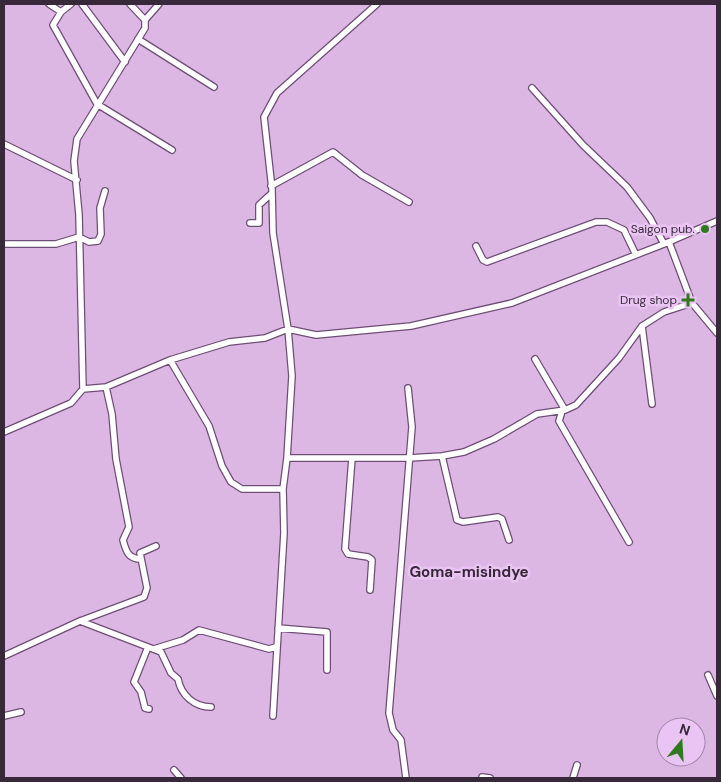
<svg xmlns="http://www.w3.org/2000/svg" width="721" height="782" font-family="'DM Sans',sans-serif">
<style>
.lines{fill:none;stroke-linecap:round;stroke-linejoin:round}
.minor-casing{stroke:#6e4e75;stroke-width:8}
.minor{stroke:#fff;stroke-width:5.5}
.poi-dot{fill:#2f791f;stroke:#eac4f2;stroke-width:2}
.labels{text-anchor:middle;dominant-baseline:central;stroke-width:5;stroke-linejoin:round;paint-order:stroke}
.poi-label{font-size:12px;fill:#37293a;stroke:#eac4f2;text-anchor:end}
.quarter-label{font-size:15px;font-weight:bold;fill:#37293a;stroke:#eac4f2}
</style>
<rect width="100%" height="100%" fill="#ddb7e4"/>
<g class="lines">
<defs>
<path id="minor" d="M49 4 61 12
M71 4 61 12 53 25 97 104 172 150
M82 4 125 62
M377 4 277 93 264 117 272 189 273 233 288 329 292 376 287 458H409L442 456 464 452 494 439 537 414 565 410 576 405 619 358 642 326 664 312 692 303
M145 20 159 4
M138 39 214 87
M532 88 583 145 627 187 650 218 664 244
M4 144 77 180
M271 186 333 152 362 175 409 202
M250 223H259V205L272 193
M669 242 692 303 717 333
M4 244H56L79 237 89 242 98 241 101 234 100 208 105 191
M476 246 483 260 487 262 596 222H607L624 230 636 255
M642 326 652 404
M535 359 565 410
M170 360 209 426 222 466 231 482 242 489H283
M106 387 112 414 116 459 129 527 123 540C126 551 128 559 141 559
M83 389 79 215 74 161 77 139 145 28V20L130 4
M562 411 559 421 629 542
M4 432 71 403 83 389 106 387 170 360 229 342 265 338 288 329 316 335 411 326 512 303 664 244 717 221
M442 456 457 520 463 522 498 517 502 519 509 540
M352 458 345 549 348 554 368 557 372 560 370 590
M80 621 161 652 171 673 178 679C181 695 194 707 211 707
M278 628 327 632V670
M148 647 134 682 141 692 145 708 149 709
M154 649 183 640 199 630 269 649 276 647
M4 656 80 621 144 597 147 588 140 553 156 546
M708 675 717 696
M4 716 21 712
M273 716 284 533 283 489 287 458
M174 770 181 778
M482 777 490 778
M406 778 401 740 393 730 389 713 412 427 408 388
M573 778 577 765"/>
</defs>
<!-- minor casing -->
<use href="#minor" class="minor-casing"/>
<!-- minor -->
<use href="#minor" class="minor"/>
</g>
<!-- markers -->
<g class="poi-dot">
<circle cx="705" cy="229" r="5"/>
<path d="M685.5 292.5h5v5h5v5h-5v5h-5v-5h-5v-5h5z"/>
</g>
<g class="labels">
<!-- poi labels -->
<g class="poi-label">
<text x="695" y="229">Saigon pub.</text>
<text x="677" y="300">Drug shop</text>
</g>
<!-- quarter labels -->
<g class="quarter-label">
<text x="469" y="572">Goma-misindye</text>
</g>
</g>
<!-- border -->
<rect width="721" height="782" fill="none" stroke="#37293a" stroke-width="10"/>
<!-- north arrow -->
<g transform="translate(681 742) rotate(18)"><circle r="24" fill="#eac4f2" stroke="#a286a8"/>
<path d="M0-4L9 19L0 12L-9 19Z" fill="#2f791f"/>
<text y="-8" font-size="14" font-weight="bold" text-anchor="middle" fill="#37293a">N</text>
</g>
</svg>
